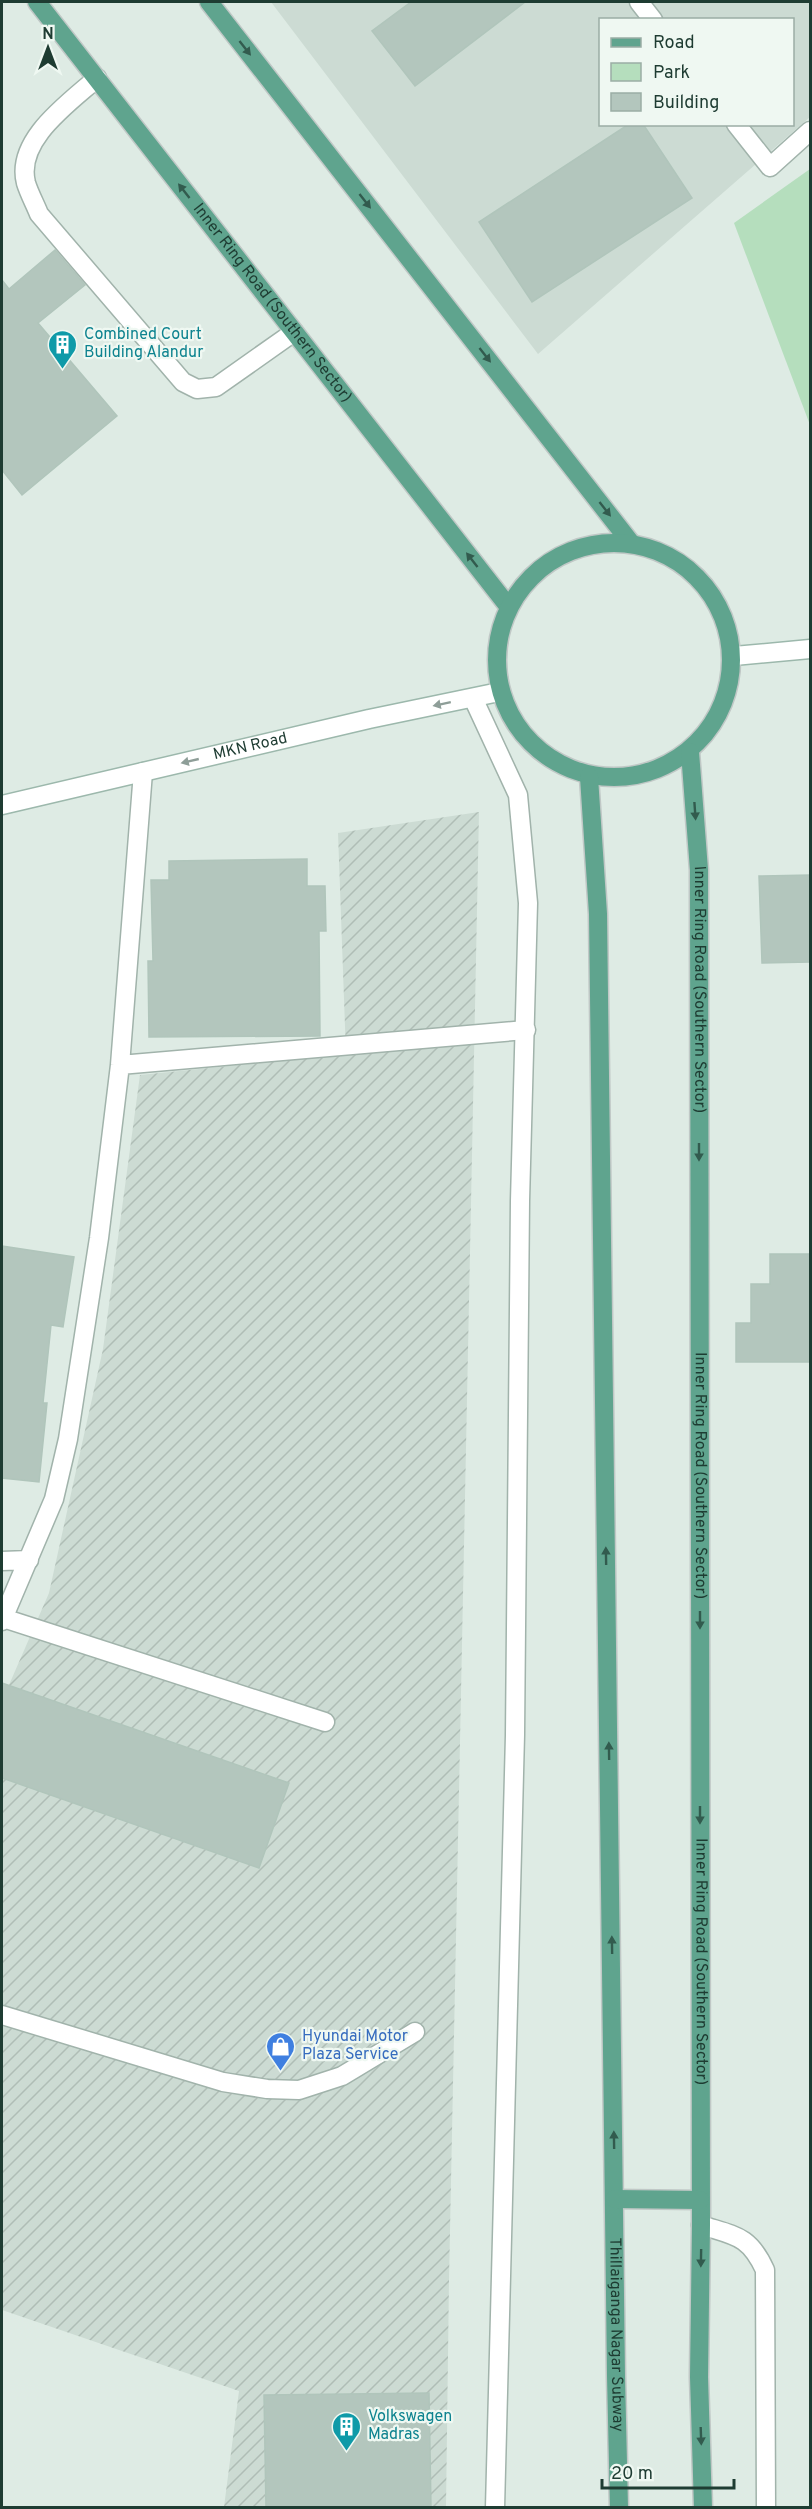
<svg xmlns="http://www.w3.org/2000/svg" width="812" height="2509" font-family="Overpass,sans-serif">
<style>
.built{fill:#ccdbd3;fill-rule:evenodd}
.industrial{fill:url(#industrial-furrows)}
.green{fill:#b5debd}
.building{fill:#b3c6bd;stroke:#b0c5bb;stroke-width:1.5}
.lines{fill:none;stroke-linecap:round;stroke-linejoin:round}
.lane-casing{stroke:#a1b3ab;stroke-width:21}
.street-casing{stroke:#a1b3ab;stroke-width:21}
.secondary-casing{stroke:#9cb8ac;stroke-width:21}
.primary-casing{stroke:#c0c8c6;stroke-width:21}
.lane{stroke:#fff;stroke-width:18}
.street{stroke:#fff;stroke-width:18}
.secondary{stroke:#fff;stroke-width:18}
.primary{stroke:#5fa48e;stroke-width:18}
.oneway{fill:#325b4e}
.oneway2{fill:#8e9e98}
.labels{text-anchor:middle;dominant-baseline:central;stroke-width:4.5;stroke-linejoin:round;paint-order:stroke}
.street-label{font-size:16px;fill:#1e3c32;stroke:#eff8f2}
.culture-label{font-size:16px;fill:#0d838f;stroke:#eff8f2;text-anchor:start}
.shop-label{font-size:16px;fill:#366cbe;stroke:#eff8f2;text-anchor:start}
</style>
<defs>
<pattern id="industrial-furrows" width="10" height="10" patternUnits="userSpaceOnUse" patternTransform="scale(1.5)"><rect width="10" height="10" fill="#ccdbd3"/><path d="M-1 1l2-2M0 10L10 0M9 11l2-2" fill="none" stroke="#afbdb6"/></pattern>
</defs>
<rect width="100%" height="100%" fill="#deebe4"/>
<!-- built -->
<path class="built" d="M271 2H810V117L538 354ZM600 20H792V124H600Z"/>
<!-- industrial -->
<path class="industrial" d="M479 812 449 2280 446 2507H224L239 2391 2 2310V1701L49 1593 103 1349 140 1075 346 1054 338 833Z"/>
<!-- green -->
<path class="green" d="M810 169V425L734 223Z"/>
<!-- building -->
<path class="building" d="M411 2H525L415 86 372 31Z
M629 124H643L692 198 532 302 479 222Z
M55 250 85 285 38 323 117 416 22 495 2 470V280L9 289Z
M307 859V886H325L326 931H319L320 1036 149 1037 148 961H153L151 880H169V861Z
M810 875V962L762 963 759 876Z
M2 1246 74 1257 63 1327 51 1325 43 1403H47L39 1482 2 1478Z
M770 1254H810V1362H736V1323H751V1284H770Z
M2 1683 289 1783 259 1868 2 1778Z
M429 2393 431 2508H266L264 2395Z"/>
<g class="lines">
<defs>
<path id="lane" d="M97 78C69 103 15 140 26 183 29 193 35 204 39 214L183 382 197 389 216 387 294 332
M473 698 518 795 528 903 520 1201 515 1735 495 2508
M2 2015 223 2082 267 2089 299 2090 342 2076 415 2032"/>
<path id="street" d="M639 2 653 20
M736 124 770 167 810 131
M120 1065 526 1030
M2 1561 29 1560
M3 1618 325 1722
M2 1621 54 1499 68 1439 99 1238 120 1065 143 772
M701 2225C735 2236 749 2235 765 2270L766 2508"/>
<g id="secondary">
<path d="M734 656 810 649"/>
<path id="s1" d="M2 805 369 719 499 692"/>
</g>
<g id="primary">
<path id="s2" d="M37 2 508 606"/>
<path d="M209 2 631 543"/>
<circle cx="614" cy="660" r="117"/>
<path id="s3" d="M690 752 699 870 701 2225 699 2377 703 2508"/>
<path id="s4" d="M589 777 598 914 616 2376 619 2508"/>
<path d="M615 2199 700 2200"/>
</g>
</defs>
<!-- lane casing -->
<use href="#lane" class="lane-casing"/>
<!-- street casing -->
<use href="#street" class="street-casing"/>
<!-- secondary casing -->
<use href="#secondary" class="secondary-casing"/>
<!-- primary casing -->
<use href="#primary" class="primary-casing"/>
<!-- lane -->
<use href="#lane" class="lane"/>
<!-- street -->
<use href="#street" class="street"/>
<!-- secondary -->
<use href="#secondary" class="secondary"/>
<!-- primary -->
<use href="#primary" class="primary"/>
</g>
<!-- one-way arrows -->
<defs><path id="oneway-solid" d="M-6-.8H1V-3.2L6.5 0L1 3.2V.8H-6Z" transform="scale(1.5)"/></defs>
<g class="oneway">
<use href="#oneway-solid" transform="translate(245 48) rotate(52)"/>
<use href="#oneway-solid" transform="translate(184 191) rotate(-128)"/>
<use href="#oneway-solid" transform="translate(365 201) rotate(52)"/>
<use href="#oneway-solid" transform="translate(485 355) rotate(52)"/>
<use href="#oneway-solid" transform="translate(605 509) rotate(52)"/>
<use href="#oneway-solid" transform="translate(472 560) rotate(-128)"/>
<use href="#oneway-solid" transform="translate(695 811) rotate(86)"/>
<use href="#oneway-solid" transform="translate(699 1152) rotate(90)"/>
<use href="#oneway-solid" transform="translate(606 1556) rotate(-91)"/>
<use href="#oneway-solid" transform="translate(700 1620) rotate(90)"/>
<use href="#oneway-solid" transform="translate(609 1751) rotate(-91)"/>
<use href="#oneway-solid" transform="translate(700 1815) rotate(90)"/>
<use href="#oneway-solid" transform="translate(612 1945) rotate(-91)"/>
<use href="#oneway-solid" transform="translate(614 2140) rotate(-91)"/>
<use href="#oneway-solid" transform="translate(701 2258) rotate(91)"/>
<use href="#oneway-solid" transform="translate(701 2436) rotate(88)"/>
</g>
<g class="oneway2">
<use href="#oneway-solid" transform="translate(442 704) rotate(168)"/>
<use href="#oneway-solid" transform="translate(190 761) rotate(167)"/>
</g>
<!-- icons -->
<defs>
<symbol id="building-pin" viewBox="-11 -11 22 30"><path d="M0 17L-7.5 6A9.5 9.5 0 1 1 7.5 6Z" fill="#0f9aa8" stroke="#eff8f2"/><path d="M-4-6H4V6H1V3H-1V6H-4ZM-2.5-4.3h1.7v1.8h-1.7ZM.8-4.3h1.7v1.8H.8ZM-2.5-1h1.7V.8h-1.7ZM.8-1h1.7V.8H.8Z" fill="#fff"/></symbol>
<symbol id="shop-pin" viewBox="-11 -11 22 30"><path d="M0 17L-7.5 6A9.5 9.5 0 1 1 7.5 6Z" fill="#3f7fe0" stroke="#eff8f2"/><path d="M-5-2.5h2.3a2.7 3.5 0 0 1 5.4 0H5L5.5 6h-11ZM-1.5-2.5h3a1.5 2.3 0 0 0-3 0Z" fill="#fff"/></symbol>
</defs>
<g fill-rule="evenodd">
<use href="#building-pin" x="46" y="328" width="33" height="45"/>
<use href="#shop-pin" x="264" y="2030" width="33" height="45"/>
<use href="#building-pin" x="330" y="2410" width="33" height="45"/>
</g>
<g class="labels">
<!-- street labels -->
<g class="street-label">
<text stroke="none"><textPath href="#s2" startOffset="382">Inner Ring Road (Southern Sector)</textPath></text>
<text stroke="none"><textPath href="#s1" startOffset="255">MKN Road</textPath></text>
<text stroke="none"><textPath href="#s3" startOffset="238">Inner Ring Road (Southern Sector)</textPath></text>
<text stroke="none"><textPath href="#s3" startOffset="724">Inner Ring Road (Southern Sector)</textPath></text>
<text stroke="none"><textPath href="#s3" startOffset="1210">Inner Ring Road (Southern Sector)</textPath></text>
<text stroke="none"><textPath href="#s4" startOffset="1558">Thillaiganga Nagar Subway</textPath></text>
</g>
<!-- culture labels -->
<g class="culture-label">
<text x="84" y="335">Combined Court<tspan x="84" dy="18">Building Alandur</tspan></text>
<text x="368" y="2417">Volkswagen<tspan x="368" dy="18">Madras</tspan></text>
</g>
<!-- shop labels -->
<g class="shop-label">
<text x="302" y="2037">Hyundai Motor<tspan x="302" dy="18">Plaza Service</tspan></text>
</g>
</g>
<!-- border -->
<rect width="812" height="2509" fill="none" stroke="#1e3c32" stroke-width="6"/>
<!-- legend -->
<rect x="599" y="18" width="195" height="108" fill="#eff8f2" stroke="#9bada5" stroke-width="1.5"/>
<rect x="611" y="38" width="30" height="9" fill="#5fa48e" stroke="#9bada5" stroke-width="1.5"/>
<text x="653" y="48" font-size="18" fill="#1e3c32">Road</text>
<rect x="611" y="63" width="30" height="18" fill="#b5debd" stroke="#9bada5" stroke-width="1.5"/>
<text x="653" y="78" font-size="18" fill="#1e3c32">Park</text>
<rect x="611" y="93" width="30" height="18" fill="#b3c6bd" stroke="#9bada5" stroke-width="1.5"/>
<text x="653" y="108" font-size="18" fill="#1e3c32">Building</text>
<!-- north arrow -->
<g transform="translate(48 48)" stroke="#eff8f2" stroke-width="4.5" paint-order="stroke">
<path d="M0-4.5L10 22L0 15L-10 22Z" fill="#1e3c32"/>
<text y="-9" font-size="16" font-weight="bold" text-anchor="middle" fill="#1e3c32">N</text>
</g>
<!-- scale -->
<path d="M602 2479v9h132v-9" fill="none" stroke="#1e3c32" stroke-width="3"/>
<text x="611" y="2479" font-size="18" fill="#1e3c32" stroke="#eff8f2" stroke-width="4.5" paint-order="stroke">20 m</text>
</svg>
